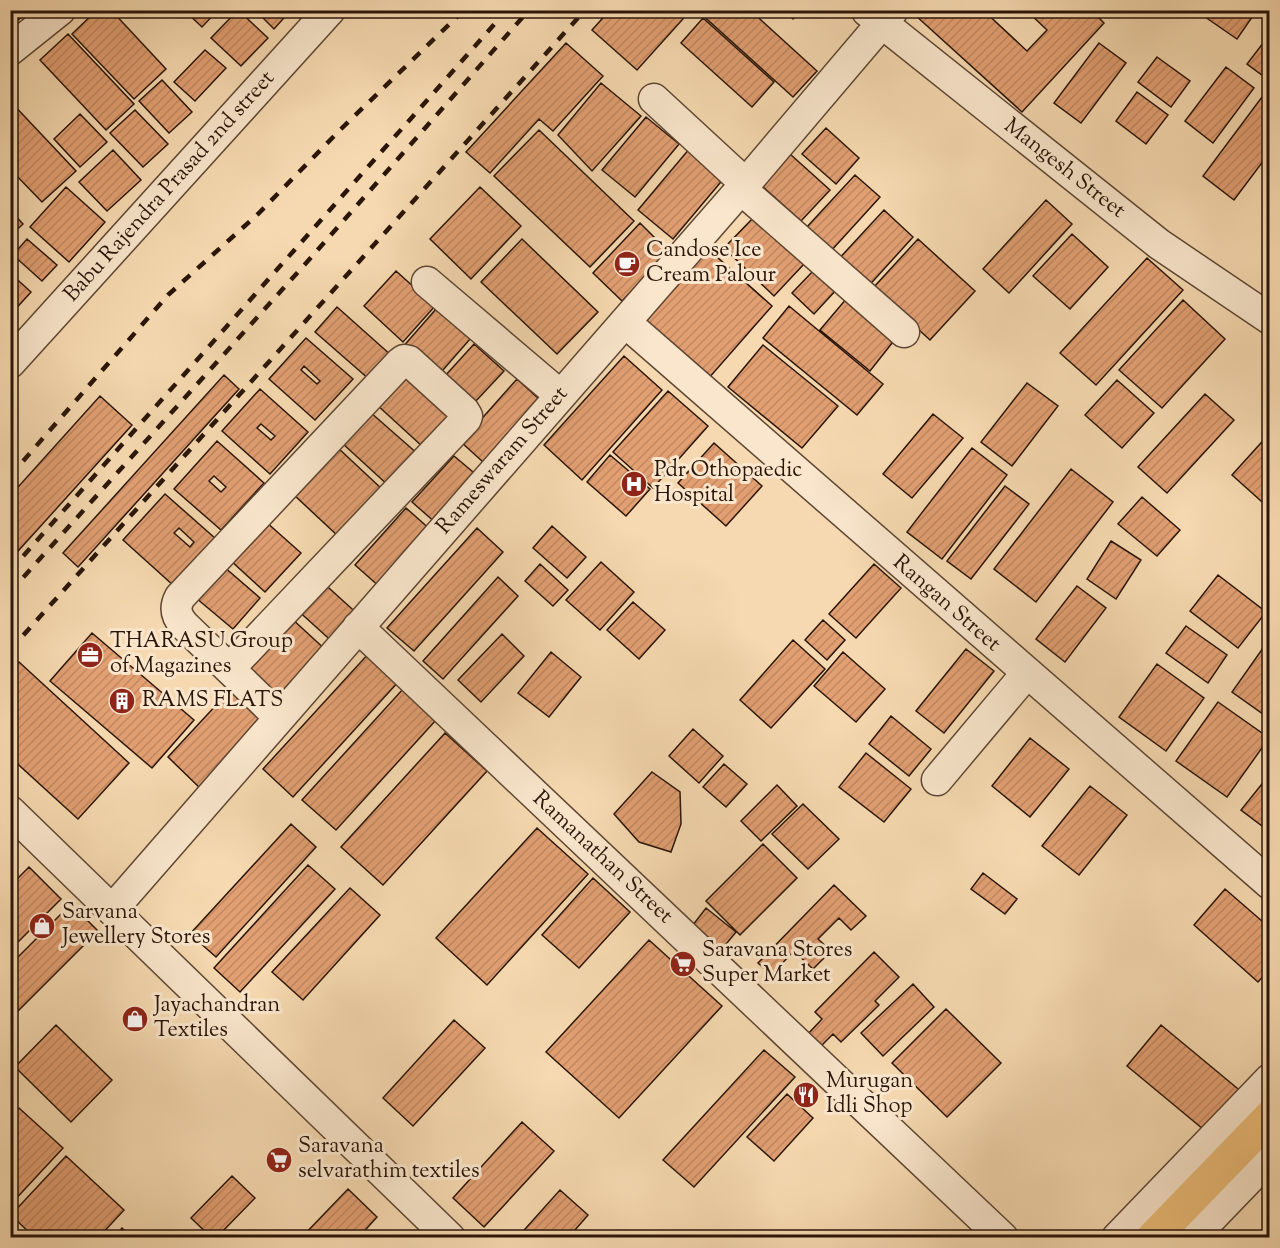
<svg xmlns="http://www.w3.org/2000/svg" width="1280" height="1248" font-family="'Sorts Mill Goudy',serif">
<style>
.building{fill:url(#building-hatch);stroke:#2a1509;stroke-width:1.5;fill-rule:evenodd}
.lines{fill:none;stroke-linecap:round;stroke-linejoin:round}
.minor-casing{stroke:#5d4633;stroke-width:33}
.major-casing{stroke:#2a1509;stroke-width:36}
.minor{stroke:#f9e6cc;stroke-width:30}
.major{stroke:#ebbc78;stroke-width:33}
.rail{stroke:#2a1509;stroke-width:4.5;stroke-dasharray:10 10;stroke-linecap:butt}
.labels{text-anchor:middle;dominant-baseline:central;stroke-width:6;stroke-linejoin:round;paint-order:stroke}
.street-label{font-size:22px;fill:#2a1509;stroke:#f9e6cc}
.poi-label{font-size:22px;fill:#2a1509;stroke:#f9e6cc;text-anchor:start}
</style>
<defs>
<pattern id="building-hatch" width="6" height="6" patternUnits="userSpaceOnUse" patternTransform="scale(1.5)"><rect width="6" height="6" fill="#e19f72"/><path d="M-1 1l2-2M0 6l6-6M5 7l2-2" fill="none" stroke="#c18861"/></pattern>
</defs>
<rect width="100%" height="100%" fill="#f6d9b0"/>
<filter id="stains"><feTurbulence type="fractalNoise" baseFrequency=".00333" numOctaves="4"/><feColorMatrix values="0 0 0 0 .2 0 0 0 0 .09 0 0 0 0 .02 0 0 0 .5 -.17"/></filter>
<radialGradient id="worn" r=".72"><stop offset=".6" stop-color="#630" stop-opacity="0"/><stop offset="1" stop-color="#630" stop-opacity=".3"/></radialGradient>
<!-- building -->
<path class="building" d="M10 10H30L10 27Z
M97 10H111L166 69 134 99 72 34Z
M184 10H218L202 27Z
M238 10 268 38 241 66 211 38Z
M255 10H291L274 29Z
M610 10H691L637 70 592 30Z
M700 10H750L817 71 793 97 699 12Z
M784 10H801L793 19Z
M919 10H983L1027 51 1047 30 1026 10H1091L1104 23 1022 112 915 15Z
M1195 10H1257L1237 39Z
M703 18 774 82 752 107 681 43Z
M68 34 134 104 106 130 40 60Z
M1270 34V81L1247 64Z
M566 43 603 76 553 131 539 119 490 173 466 152Z
M1099 43 1126 63 1081 123 1054 103Z
M205 50 226 68 195 101 174 82Z
M1157 57 1190 81 1171 107 1138 82Z
M1226 67 1254 88 1213 143 1185 121Z
M162 80 192 112 169 133 139 101Z
M601 83 641 116 592 171 558 135Z
M1137 92 1168 115 1146 144 1116 121Z
M1265 93 1270 96V152L1234 200 1203 176Z
M10 101 76 171 42 202 10 169Z
M135 110 168 144 143 167 110 133Z
M80 114 107 142 80 167 54 139Z
M646 117 679 144 635 197 602 170Z
M826 128 859 158 836 184 802 154Z
M539 130 634 221 590 267 494 176Z
M690 148 725 177 673 239 638 210Z
M113 150 141 180 107 211 79 182Z
M790 154 830 190 801 221 761 185Z
M855 175 880 197 831 251 806 228Z
M66 187 105 222 69 262 30 227Z
M480 187 521 226 471 279 430 239Z
M1046 200 1072 224 1009 293 983 269Z
M10 210 23 224 10 236Z
M884 210 913 237 865 290 835 263Z
M754 217 804 264 774 296 724 248Z
M640 223 669 252 622 301 593 273Z
M1072 234 1108 267 1070 309 1033 276Z
M27 239 57 265 42 281 13 255Z
M522 239 598 312 557 354 481 282Z
M918 239 975 291 930 340 873 288Z
M708 249 772 306 708 379 644 322Z
M1147 258 1183 290 1096 385 1060 353Z
M815 269 837 289 814 314 792 293Z
M396 271 435 306 403 342 364 306Z
M10 273 31 292 10 315Z
M847 298 896 338 870 371 820 330Z
M1183 300 1225 339 1162 408 1119 370Z
M789 306 883 384 857 415 763 338Z
M337 307 392 356 370 380 315 332Z
M436 309 470 339 436 378 402 348Z
M306 338 353 379 315 420 269 379ZM304 366 320 381 317 384 301 370Z
M474 344 504 371 475 402 445 376Z
M763 345 838 406 802 448 728 387Z
M624 356 662 390 582 480 544 445Z
M406 370 454 413 423 447 376 404Z
M224 375 239 389 78 567 63 553Z
M517 379 540 400 483 462 461 442Z
M1117 380 1154 413 1122 448 1085 415Z
M1027 383 1058 406 1012 466 981 442Z
M260 389 308 432 270 474 222 431ZM261 424 275 436 271 440 257 428Z
M668 391 708 426 653 488 613 452Z
M1205 394 1234 420 1167 493 1138 467Z
M100 396 132 425 10 560V496Z
M370 412 419 455 390 487 342 443Z
M933 414 963 438 912 498 883 474Z
M1270 433V509L1232 475Z
M217 441 264 483 221 530 174 489ZM214 476 226 487 221 492 209 481Z
M714 443 762 486 726 526 678 483Z
M337 447 383 490 339 537 293 494Z
M972 448 1007 475 942 559 907 532Z
M610 455 650 489 626 516 587 482Z
M454 456 479 477 437 524 412 502Z
M1071 469 1113 502 1036 602 994 569Z
M1005 486 1029 504 971 579 947 561Z
M165 494 216 539 174 586 123 540ZM179 528 194 542 190 547 174 533Z
M1142 497 1180 530 1157 556 1118 524Z
M406 508 432 531 381 588 355 565Z
M265 521 301 553 265 592 230 560Z
M552 526 586 557 567 578 533 548Z
M477 528 503 552 414 651 387 628Z
M1111 541 1141 560 1116 599 1087 579Z
M601 562 634 592 600 630 566 600Z
M540 564 568 590 553 606 525 581Z
M874 564 901 588 856 638 829 614Z
M223 566 260 598 233 629 196 598Z
M1218 575 1266 612 1238 648 1190 611Z
M498 577 518 596 443 679 423 661Z
M319 579 362 618 337 646 294 607Z
M1077 586 1106 608 1065 662 1036 639Z
M633 602 665 630 639 659 607 630Z
M291 618 328 652 279 707 241 673Z
M823 620 845 640 827 660 805 640Z
M1186 626 1227 655 1208 683 1166 653Z
M92 633 194 720 152 768 50 681Z
M502 634 524 656 481 702 458 680Z
M793 640 825 669 771 728 740 700Z
M1263 648 1270 653V719L1232 692Z
M966 649 994 671 944 733 916 711Z
M370 652 400 680 293 797 263 769Z
M551 652 581 677 549 717 518 693Z
M843 652 885 689 856 722 814 686Z
M19 662 129 763 78 819 10 757V671Z
M1157 664 1204 698 1166 751 1119 717Z
M232 688 268 722 203 791 168 757Z
M403 689 436 720 336 830 302 800Z
M1218 702 1269 738 1227 797 1176 761Z
M891 716 931 749 909 776 869 744Z
M693 729 723 756 699 783 669 756Z
M445 733 487 771 383 885 341 847Z
M1030 738 1069 769 1030 817 992 786Z
M866 753 911 789 884 822 839 787Z
M724 764 747 784 726 807 703 787Z
M652 772 680 792 681 824 671 852 639 842 614 814Z
M1270 774V832L1241 810Z
M777 785 797 806 761 841 741 821Z
M1090 786 1127 815 1079 875 1042 846Z
M803 804 839 839 808 869 772 834Z
M291 824 316 847 216 957 190 934Z
M537 828 588 874 487 985 436 938Z
M763 844 797 878 740 935 706 901Z
M308 865 335 889 240 992 214 968Z
M29 867 61 899 10 950V886Z
M983 873 1017 899 1005 914 971 889Z
M593 878 630 912 579 968 542 935Z
M834 885 866 916 851 930 839 918 818 939 831 951 813 969 794 951 771 975 758 963Z
M350 888 380 915 303 1000 272 972Z
M1225 889 1270 928V969L1258 982 1194 925Z
M71 904 98 931 10 1019V965Z
M706 908 736 932 722 949 693 925Z
M649 940 722 1006 619 1118 546 1052Z
M874 952 899 977 875 1001 879 1005 841 1042 833 1034 821 1046 808 1034 822 1019 815 1012Z
M913 984 934 1007 883 1056 861 1033Z
M946 1009 1001 1063 947 1117 892 1063Z
M454 1020 485 1048 413 1126 383 1098Z
M56 1025 112 1080 71 1122 15 1067Z
M1161 1025 1243 1093 1209 1134 1127 1066Z
M764 1050 795 1077 694 1187 663 1160Z
M787 1094 813 1118 774 1161 747 1137Z
M19 1108 63 1148 10 1205V1117Z
M522 1122 554 1151 484 1227 453 1198Z
M66 1156 124 1210 98 1238H35L11 1215Z
M232 1176 255 1198 216 1238H212L191 1218Z
M348 1189 377 1217 358 1238H301Z
M560 1190 588 1215 568 1238H517Z
M1270 1227V1238H1260Z
M122 1228 133 1238H113Z"/>
<g class="lines">
<defs>
<path id="minor" d="M867 11 1159 244 1270 319
M10 50 60 10
M654 99 745 183
M741 189 904 332
M427 282 560 395
M625 322 1270 884
M10 363 330 10
M358 627 1003 1238
M230 668 466 419 467 416 464 411 409 361 404 360 400 363 180 597C174 608 176 616 184 625L279 717
M937 780 1026 674
M10 811 450 1238
M112 910 741 189 893 10
M1117 1238 1270 1079
M1192 1238 1270 1157"/>
<path id="major" d="M1153 1238 1270 1117"/>
</defs>
<!-- minor casing -->
<use href="#minor" class="minor-casing"/>
<!-- major casing -->
<use href="#major" class="major-casing"/>
<!-- minor -->
<use href="#minor" class="minor"/>
<!-- major -->
<use href="#major" class="major"/>
<!-- rail -->
<path class="rail" d="M10 476 168 295 258 214 341 129 464 10
M10 571 507 10
M10 592 307 262 529 10
M10 650 585 10"/>
</g>
<!-- icons -->
<defs>
<symbol id="cafe-disc" viewBox="-11 -11 22 22"><circle r="9.5" fill="#8f2418" stroke="#f9e6cc"/><path d="M-5.5-4.5H6V0H3Q3 3.5 0 3.5H-2.5Q-5.5 3.5-5.5 0ZM3-3.2v2h1.7v-2ZM-6 4.5H4V6H-6Z" fill="#fff"/></symbol>
<symbol id="hospital-disc" viewBox="-11 -11 22 22"><circle r="9.5" fill="#8f2418" stroke="#f9e6cc"/><path d="M-5-5h3v3.5h4V-5h3V5h-3V1.5h-4V5h-3Z" fill="#fff"/></symbol>
<symbol id="office-disc" viewBox="-11 -11 22 22"><circle r="9.5" fill="#8f2418" stroke="#f9e6cc"/><path d="M-6-3h4V-5.5h4V-3h4V5H-6ZM-1-4.5V-3h2v-1.5ZM-6 0V1H6V0Z" fill="#fff"/></symbol>
<symbol id="building-disc" viewBox="-11 -11 22 22"><circle r="9.5" fill="#8f2418" stroke="#f9e6cc"/><path d="M-4-6H4V6H1V3H-1V6H-4ZM-2.5-4.3h1.7v1.8h-1.7ZM.8-4.3h1.7v1.8H.8ZM-2.5-1h1.7V.8h-1.7ZM.8-1h1.7V.8H.8Z" fill="#fff"/></symbol>
<symbol id="shop-disc" viewBox="-11 -11 22 22"><circle r="9.5" fill="#8f2418" stroke="#f9e6cc"/><path d="M-5-2.5h2.3a2.7 3.5 0 0 1 5.4 0H5L5.5 6h-11ZM-1.5-2.5h3a1.5 2.3 0 0 0-3 0Z" fill="#fff"/></symbol>
<symbol id="supermarket-disc" viewBox="-11 -11 22 22"><circle r="9.5" fill="#8f2418" stroke="#f9e6cc"/><path d="M-6-5.5h2.5l.6 2H6L4.5 2H-2.5L-4.4-4H-6ZM-1.5 3.2a1.3 1.3 0 1 0 .1 0ZM3 3.2a1.3 1.3 0 1 0 .1 0Z" fill="#fff"/></symbol>
<symbol id="restaurant-disc" viewBox="-11 -11 22 22"><circle r="9.5" fill="#8f2418" stroke="#f9e6cc"/><path d="M-5-6h1v4h1v-4h1v4h1v-4h1v5L-1.5 .5V6h-2V.5L-5-1ZM5-6V6H3V1.5H1.5Q1.5-4 5-6Z" fill="#fff"/></symbol>
</defs>
<g fill-rule="evenodd">
<use href="#cafe-disc" x="612" y="249" width="30" height="30"/>
<use href="#hospital-disc" x="619" y="469" width="30" height="30"/>
<use href="#office-disc" x="75" y="640" width="30" height="30"/>
<use href="#building-disc" x="107" y="686" width="30" height="30"/>
<use href="#shop-disc" x="27" y="911" width="30" height="30"/>
<use href="#supermarket-disc" x="668" y="949" width="30" height="30"/>
<use href="#shop-disc" x="120" y="1004" width="30" height="30"/>
<use href="#restaurant-disc" x="791" y="1080" width="30" height="30"/>
<use href="#supermarket-disc" x="264" y="1145" width="30" height="30"/>
</g>
<g class="labels">
<!-- street labels -->
<g class="street-label">
<text transform="translate(1064 169) rotate(38)">Mangesh Street</text>
<text transform="translate(170 187) rotate(-48)">Babu Rajendra Prasad 2nd street</text>
<text transform="translate(503 461) rotate(-49)">Rameswaram Street</text>
<text transform="translate(946 604) rotate(41)">Rangan Street</text>
<text transform="translate(602 858) rotate(43)">Ramanathan Street</text>
</g>
<!-- poi labels -->
<g class="poi-label">
<text x="646" y="251">Candose Ice<tspan x="646" dy="25">Cream Palour</tspan></text>
<text x="654" y="471">Pdr Othopaedic<tspan x="654" dy="25">Hospital</tspan></text>
<text x="110" y="642">THARASU Group<tspan x="110" dy="25">of Magazines</tspan></text>
<text x="142" y="701">RAMS FLATS</text>
<text x="62" y="913">Sarvana<tspan x="62" dy="25">Jewellery Stores</tspan></text>
<text x="702" y="951">Saravana Stores<tspan x="702" dy="25">Super Market</tspan></text>
<text x="154" y="1006">Jayachandran<tspan x="154" dy="25">Textiles</tspan></text>
<text x="826" y="1082">Murugan<tspan x="826" dy="25">Idli Shop</tspan></text>
<text x="298" y="1147">Saravana<tspan x="298" dy="25">selvarathim textiles</tspan></text>
</g>
</g>
<!-- margin -->
<rect width="1280" height="1248" fill="none" stroke="#f6d9b0" stroke-width="36"/>
<rect x="12" y="12" width="1256" height="1224" fill="none" stroke="#2a1509" stroke-width="3"/>
<rect x="18" y="18" width="1244" height="1212" fill="none" stroke="#2a1509" stroke-width="1.5"/>
<rect width="100%" height="100%" filter="url(#stains)"/>
<rect width="100%" height="100%" fill="url(#worn)"/>
</svg>
